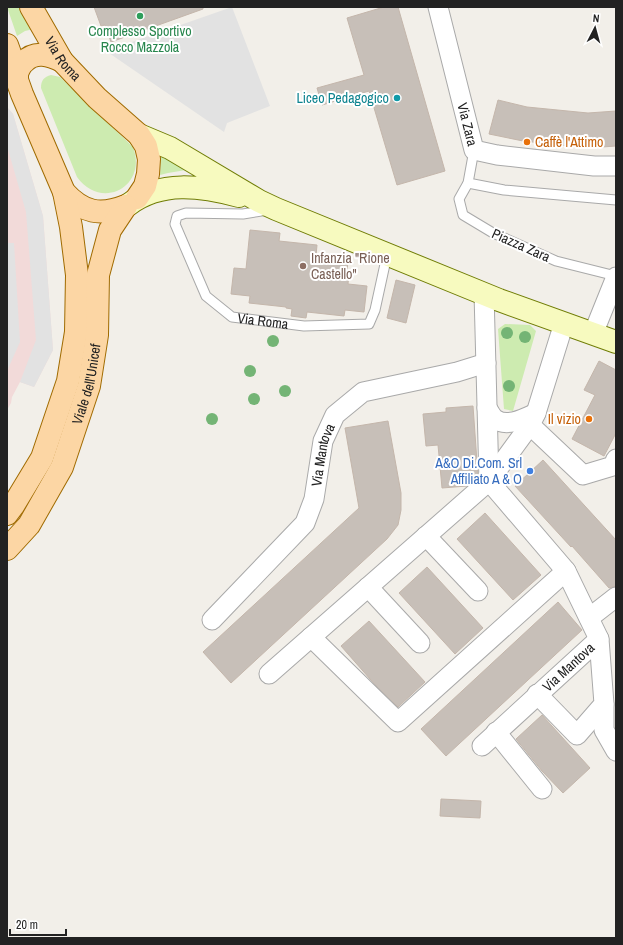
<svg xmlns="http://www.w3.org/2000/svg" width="623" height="945" font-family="'Archivo Narrow',sans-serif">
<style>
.commercial{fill:#f2dad9}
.grass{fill:#cdebb0}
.parking{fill:#e2e2e2}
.building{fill:#c7bfb8;stroke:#c4b6ab}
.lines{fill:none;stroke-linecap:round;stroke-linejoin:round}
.lane-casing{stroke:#a9a9a9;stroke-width:11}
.street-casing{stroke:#a9a9a9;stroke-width:21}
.secondary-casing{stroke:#707d05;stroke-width:24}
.primary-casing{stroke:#a06b00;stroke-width:24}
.lane{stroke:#fff;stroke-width:9}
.street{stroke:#fff;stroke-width:19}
.secondary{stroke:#f7fabf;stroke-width:22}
.primary{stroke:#fcd6a4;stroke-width:22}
.tree{fill:#74b475}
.leisure-dot{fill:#2e9e5b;stroke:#fff;stroke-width:1.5}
.culture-dot{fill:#0f9aa8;stroke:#fff;stroke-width:1.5}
.food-dot{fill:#e8710a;stroke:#fff;stroke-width:1.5}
.education-dot{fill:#8d6e63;stroke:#fff;stroke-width:1.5}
.shop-dot{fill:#3f7fe0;stroke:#fff;stroke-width:1.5}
.labels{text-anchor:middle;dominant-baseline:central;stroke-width:4;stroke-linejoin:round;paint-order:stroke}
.leisure-label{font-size:14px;fill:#27864d;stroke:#fff}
.street-label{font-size:14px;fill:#222;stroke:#fff}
.culture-label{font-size:14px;fill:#0d838f;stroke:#fff;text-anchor:end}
.food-label{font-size:14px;fill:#c56008;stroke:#fff;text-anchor:start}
.education-label{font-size:14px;fill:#785e54;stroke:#fff;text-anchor:start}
.shop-label{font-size:14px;fill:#366cbe;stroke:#fff;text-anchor:end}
</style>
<rect width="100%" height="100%" fill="#f2efe9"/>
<!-- commercial -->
<path class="commercial" d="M7 107 13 114 43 216 53 350 34 387 20 382 12 397 11 403 7 410Z"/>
<!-- grass -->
<path class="grass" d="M7 7H21L34 29 25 31 17 36Z
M51 75 60 77 133 147C148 187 101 211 77 177L41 88C41 80 44 77 51 75Z
M161 151 186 170 168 173 160 175Z
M505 324 530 325 536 331 513 411 504 409 498 329Z"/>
<!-- parking -->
<path class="parking" d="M232 7 270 106 227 123 224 132 106 51Z
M7 107 13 114 43 216 53 350 34 387 20 382 36 340 26 212 7 146Z
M7 243H14L20 342 7 371Z"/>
<!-- building -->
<path class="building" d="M94 7H203V9L111 42 105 25 101 26Z
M384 7H398L445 171 397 185 369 91 322 105 317 88 364 75 347 18Z
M498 100 527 107 588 113 616 111V146L588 148 523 141 489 134Z
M250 230 280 233 279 241 317 245 316 256 348 260 347 273H349L348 284 367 286 364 312 345 310 344 316 307 312 306 318 291 316 292 309 286 308V307L249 303 250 296 231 294 234 268 246 269Z
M396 280 415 285 406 323 387 318Z
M599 361 616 370V433L604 456 572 439 595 395 584 390Z
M473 406 478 476 467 486 442 488 438 445 426 446 423 414 446 412V408Z
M388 421 401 493V510L398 525 387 539 231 683 203 652 359 508 345 428Z
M543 460 616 540V586L609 588 572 546 571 547 515 486Z
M485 513 541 575 513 600 457 539Z
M427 567 483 628 455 654 399 593Z
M558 602 582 630 446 756 421 729Z
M369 621 425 682 398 707 377 687 341 646Z
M542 715 590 768 563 793 542 771 516 739Z
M441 799 481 801 480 818 440 816Z"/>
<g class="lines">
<defs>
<g id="lane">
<path d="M474 150 468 183 459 199 463 215 493 233 556 261 616 276"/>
<path d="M468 183 504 190 616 200"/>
<path id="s1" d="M268 210 243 214 186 213 177 216 175 224 206 296 232 317 304 326 369 324 375 310 387 255"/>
</g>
<g id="street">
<path id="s2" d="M438 7 474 150 497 155 594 166H616"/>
<path d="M593 334 616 277"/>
<path d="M487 408C489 411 492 417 495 419 507 428 525 418 536 413"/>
<path d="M530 425 583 475 613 466 616 459"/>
<path d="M426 536 478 591"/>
<path d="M368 587 420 643"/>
<path d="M589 618 616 597"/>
<path id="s3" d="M212 620 305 523 314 499 323 441 335 415 363 392 457 372 486 363"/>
<path d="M311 637 398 722 566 571 489 481 484 293"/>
<path d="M269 674 489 481 530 425 536 413 564 323"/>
<path d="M537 694 577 735 604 704 599 639 566 571"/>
<path d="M604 704V730L616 751"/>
<path d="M496 732 542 789"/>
<path id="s4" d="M482 746 599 639"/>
</g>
<path id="secondary" d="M139 135 170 148 259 201 276 209 499 300 616 342
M128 205C161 180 201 186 239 196"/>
<g id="primary">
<path id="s5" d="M31 7 62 61 97 98 139 135 146 146 149 159 148 174 145 186 137 198"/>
<path d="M7 45 17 73V80L22 94 64 192C83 213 100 216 126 206"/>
<path d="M17 73C19 69 21 64 24 62 35 50 50 55 62 61"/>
<path d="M7 514 13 506 42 458 68 381 76 332 77 275 71 227 64 192"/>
<path id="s6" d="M7 549 29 525 62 467 89 386 97 335 98 275 110 230 126 206"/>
</g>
</defs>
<!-- lane casing -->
<use href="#lane" class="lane-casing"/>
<!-- street casing -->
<use href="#street" class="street-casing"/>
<!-- secondary casing -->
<use href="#secondary" class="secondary-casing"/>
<!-- primary casing -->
<use href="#primary" class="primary-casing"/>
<!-- lane -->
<use href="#lane" class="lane"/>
<!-- street -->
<use href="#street" class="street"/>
<!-- secondary -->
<use href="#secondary" class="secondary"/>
<!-- primary -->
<use href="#primary" class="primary"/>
</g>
<!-- trees -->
<g class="tree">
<circle cx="507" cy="333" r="6"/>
<circle cx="525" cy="337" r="6"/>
<circle cx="273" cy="341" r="6"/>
<circle cx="250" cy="371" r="6"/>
<circle cx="509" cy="386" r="6"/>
<circle cx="285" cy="391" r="6"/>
<circle cx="254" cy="399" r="6"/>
<circle cx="212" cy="419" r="6"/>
</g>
<!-- markers -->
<circle class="leisure-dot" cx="140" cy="16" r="4"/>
<circle class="culture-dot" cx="397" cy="98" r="4"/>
<g class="food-dot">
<circle cx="527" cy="142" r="4"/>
<circle cx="589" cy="419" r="4"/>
</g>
<circle class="education-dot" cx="303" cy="266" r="4"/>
<circle class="shop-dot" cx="530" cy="471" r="4"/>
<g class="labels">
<!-- leisure labels -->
<g class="leisure-label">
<text x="140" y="31">Complesso Sportivo<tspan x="140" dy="16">Rocco Mazzola</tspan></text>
</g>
<!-- street labels -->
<g class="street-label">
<text stroke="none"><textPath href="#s5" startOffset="61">Via Roma</textPath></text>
<text stroke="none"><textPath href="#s2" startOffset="121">Via Zara</textPath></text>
<text transform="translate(521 245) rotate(24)">Piazza Zara</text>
<text stroke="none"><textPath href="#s1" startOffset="243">Via Roma</textPath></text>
<text stroke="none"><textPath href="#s6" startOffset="186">Viale dell'Unicef</textPath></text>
<text stroke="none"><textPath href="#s3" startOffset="205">Via Mantova</textPath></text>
<text stroke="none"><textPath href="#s4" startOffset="117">Via Mantova</textPath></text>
</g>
<!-- culture labels -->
<g class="culture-label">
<text x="389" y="98">Liceo Pedagogico</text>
</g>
<!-- food labels -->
<g class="food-label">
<text x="535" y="142">Caffè l'Attimo</text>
<text x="581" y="419" text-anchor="end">Il vizio</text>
</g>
<!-- education labels -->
<g class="education-label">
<text x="311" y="258">Infanzia "Rione<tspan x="311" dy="16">Castello"</tspan></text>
</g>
<!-- shop labels -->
<g class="shop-label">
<text x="522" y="463">A&amp;O Di.Com. Srl<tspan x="522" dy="16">Affiliato A &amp; O</tspan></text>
</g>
</g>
<!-- border -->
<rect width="623" height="945" fill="none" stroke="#222222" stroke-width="16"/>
<!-- north arrow -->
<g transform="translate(595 28) rotate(6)" stroke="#ffffff" stroke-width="3" paint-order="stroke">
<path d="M0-3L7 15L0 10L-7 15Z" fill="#222222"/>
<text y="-6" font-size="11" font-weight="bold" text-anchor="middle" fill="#222222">N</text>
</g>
<!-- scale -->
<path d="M10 929v6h56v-6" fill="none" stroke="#222222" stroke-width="2"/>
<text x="16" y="929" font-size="12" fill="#222222" stroke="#ffffff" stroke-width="3" paint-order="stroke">20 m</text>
</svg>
